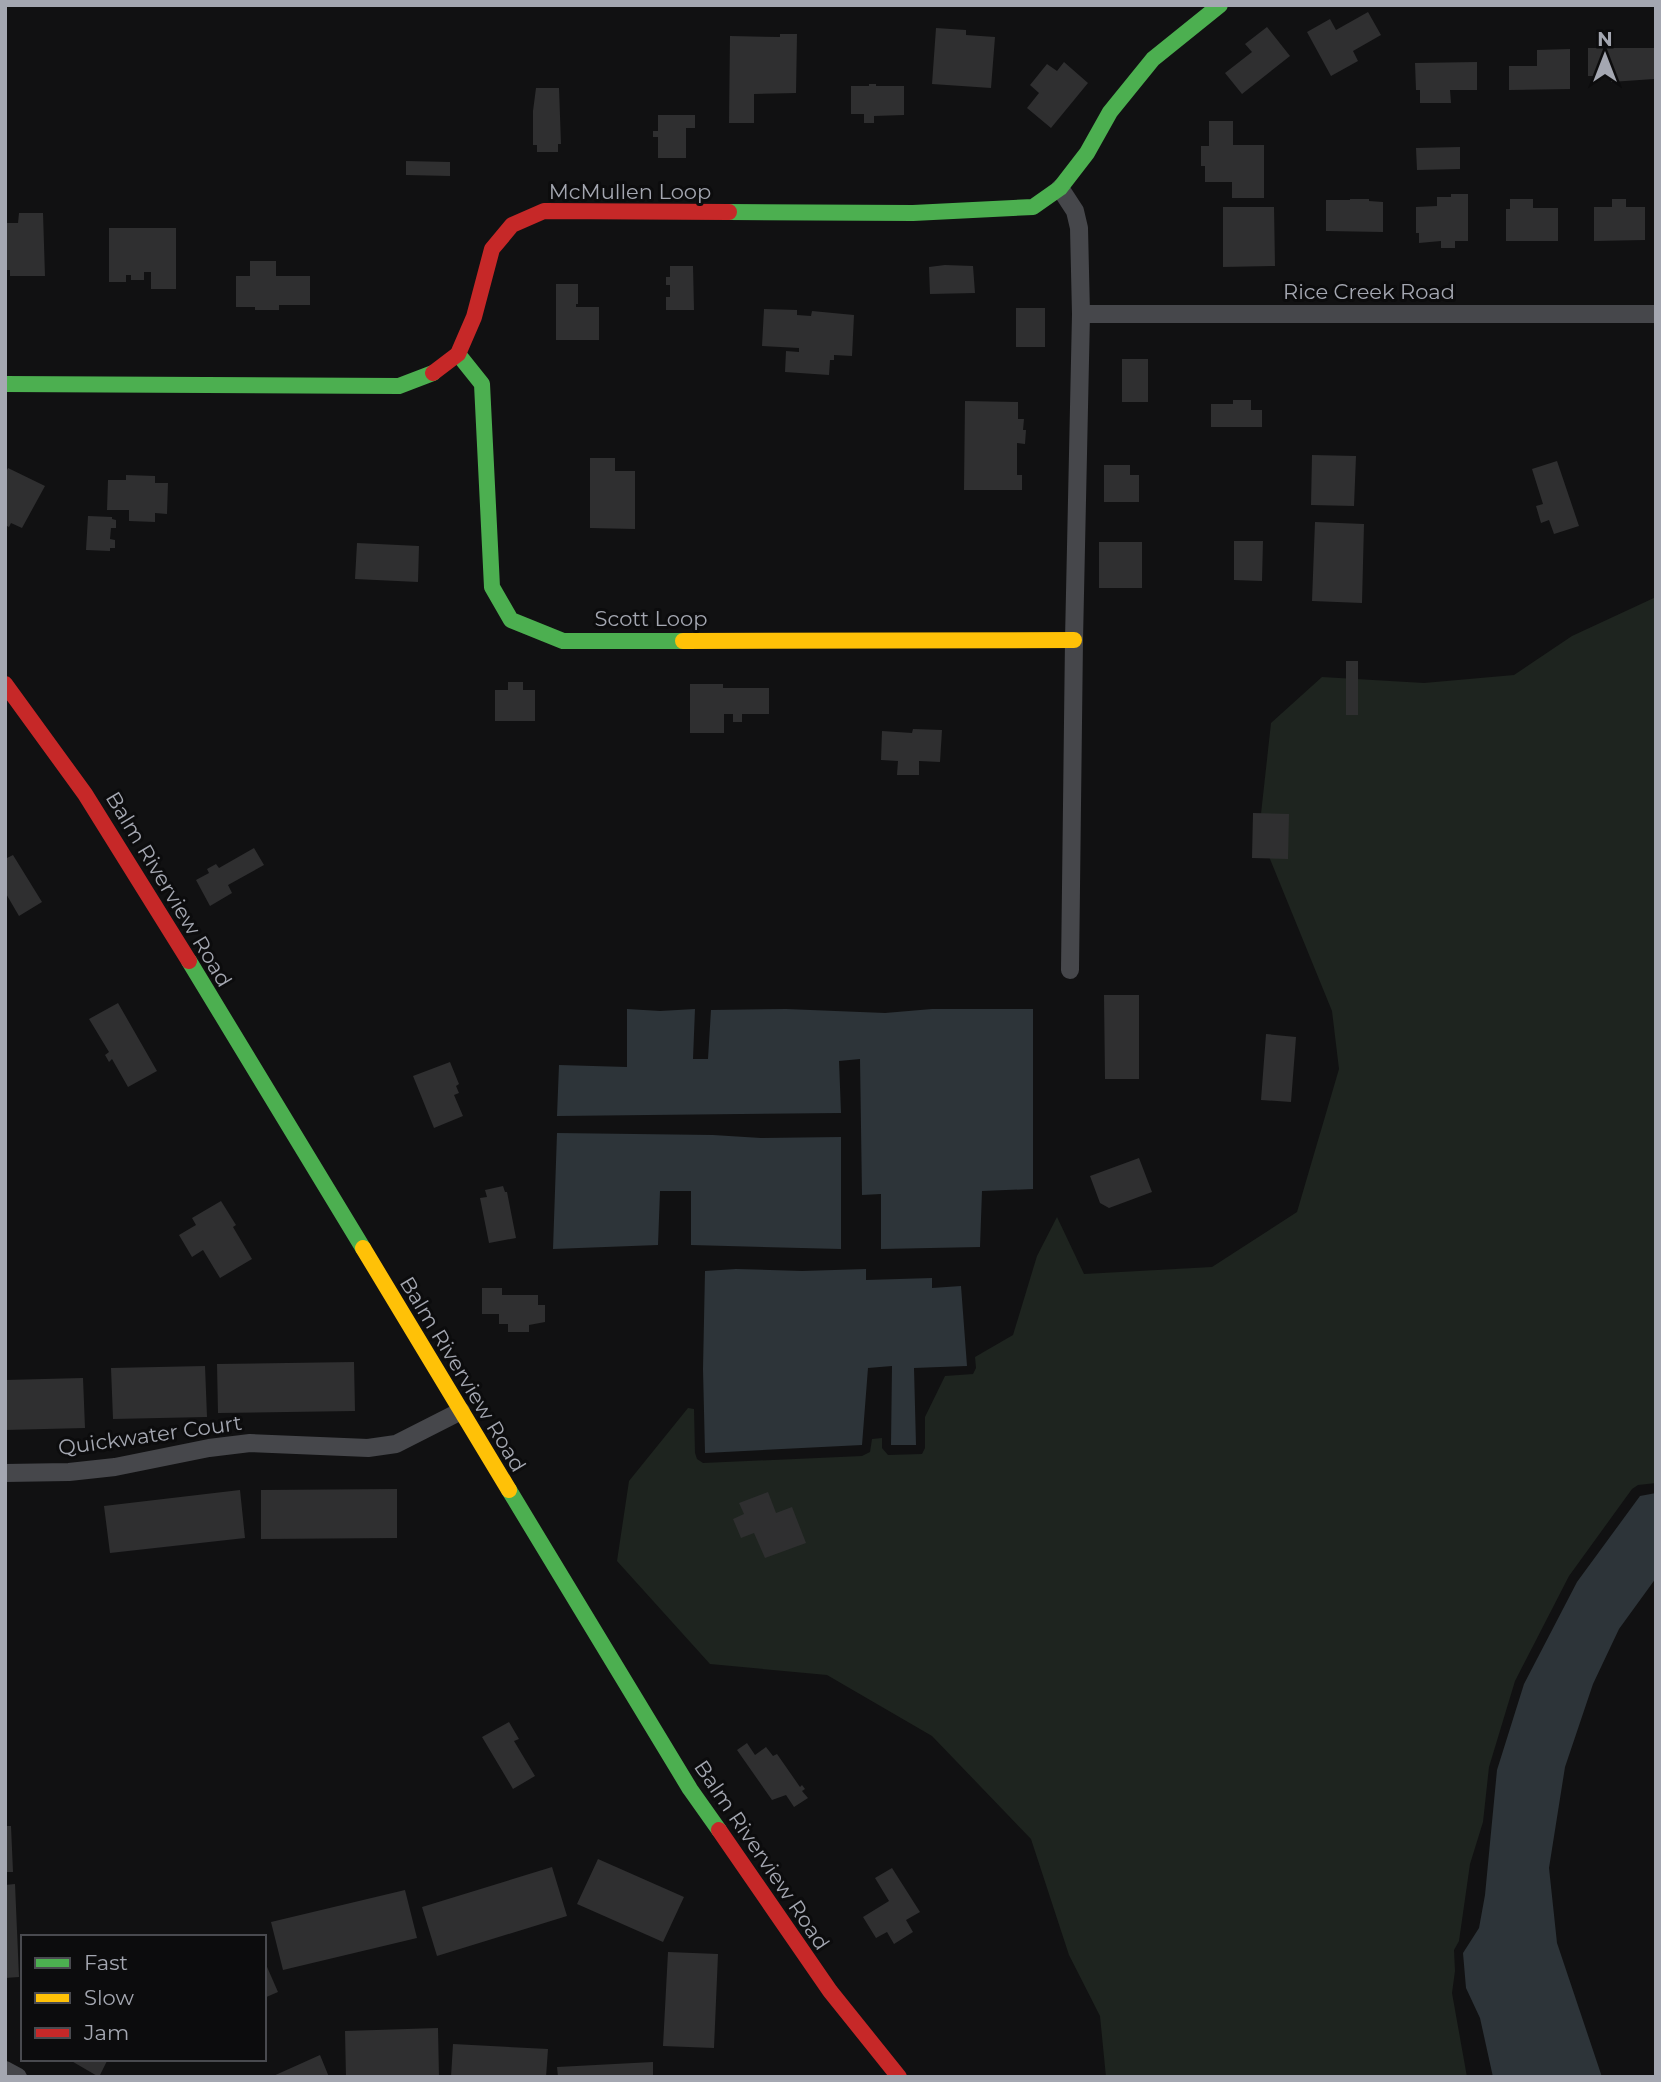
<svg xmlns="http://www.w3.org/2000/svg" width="1661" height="2082" font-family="Montserrat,sans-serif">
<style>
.green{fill:#1e241f}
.water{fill:#2d3439}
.building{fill:#2f2f30}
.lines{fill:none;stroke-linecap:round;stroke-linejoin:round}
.street{stroke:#46474b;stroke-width:18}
.fast{stroke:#4caf50;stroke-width:16}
.slow{stroke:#ffc107;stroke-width:16}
.jam{stroke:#c62828;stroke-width:16}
.labels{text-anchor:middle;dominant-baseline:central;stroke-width:6;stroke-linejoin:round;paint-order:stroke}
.street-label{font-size:21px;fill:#a4a7b1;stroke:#0c0c0d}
</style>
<rect width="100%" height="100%" fill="#111112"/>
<!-- green -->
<path class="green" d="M1656 597V1483L1638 1485 1632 1489 1569 1576 1515 1681 1489 1767 1483 1822 1470 1864 1459 1941 1454 1950 1455 1971 1452 1993 1467 2077H1106L1100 2016 1069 1955 1031 1839 932 1736 827 1675 710 1664 617 1561 629 1481 688 1408 694 1409 695 1453 697 1459 703 1463 862 1456 870 1452 872 1439 882 1438V1448L888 1455 922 1454 925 1448V1417L945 1376 973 1374 976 1368 975 1357 1013 1335 1037 1256 1057 1217 1084 1274 1212 1267 1297 1212 1339 1069 1332 1011 1259 832 1271 723 1322 677 1424 683 1514 675 1572 636Z"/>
<!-- water -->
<path class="water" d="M627 1009 660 1011 695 1009 693 1059H708L711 1010 786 1009 885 1013 932 1009H1033V1189L982 1191 980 1247 881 1249V1194L862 1195 860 1059 839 1061 841 1113 557 1116 559 1065 627 1067Z
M557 1133 713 1135 761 1138 841 1137V1249L691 1245V1191H660L658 1245 553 1249Z
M736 1269 802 1271 866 1269V1280L932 1278V1288L961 1286 967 1366 914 1368 916 1445H891L892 1366 868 1368 862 1445 705 1453 703 1369 705 1271Z
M1656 1493V1578L1619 1629 1593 1684 1565 1767 1549 1868 1557 1943 1602 2077H1493L1480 2018 1466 1988 1463 1953 1479 1928 1485 1895 1497 1770 1524 1684 1577 1582 1640 1496Z"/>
<!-- building -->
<path class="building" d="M1368 12 1381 35 1353 51 1358 61 1331 76 1307 32 1330 19 1336 30Z
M1267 27 1290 56 1242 94 1225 73 1252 52 1245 44Z
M936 28 966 30V35L995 37 991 88 932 84Z
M780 34H797L796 93 754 94V123H729L730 36 780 37Z
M1588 48H1654V79L1611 82V76H1588Z
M1570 49V89L1509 90V66H1537V50Z
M1064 62 1088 83 1051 128 1027 108 1039 93 1030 85 1047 64 1057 71Z
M1477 62V90H1450L1451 103H1420V90H1416L1415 63Z
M869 84H876V86H904V115L874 116V123H864V114H851V86H869Z
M536 88H559L561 144H558V152H537V145H533V111Z
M658 115H695V128H686V158H658V137H653V131H658Z
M1209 121H1233V145H1264V198H1232V182H1205V166H1201V146H1209Z
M1460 147V169L1417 170 1416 148Z
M406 161 450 162V176L406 175Z
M1451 194H1468V241H1455V248H1441V241L1419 243V233H1416V207L1437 206V197H1451Z
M1350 199H1369V201L1383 202V232L1326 231V200H1350Z
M1510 199H1533V208H1558V241H1506V209H1510Z
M1612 199H1626V207H1645V240L1594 241V207H1612Z
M1223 207H1274L1275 266 1223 267Z
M19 213H43L45 276H10V270H5V223H18Z
M109 228H176V289H151V272H144V280H131V275H126V282H109Z
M250 261H276V276H310V305H279V310H255V307H236V276H250Z
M945 265 973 266 975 293 930 294 929 267Z
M670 266H693L694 310H666V297H670V285H666V277H670Z
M556 284H578V304H576V307H599V340H556Z
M1016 308H1045V347H1016Z
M764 309 797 310V315L811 316 812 311 854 315 852 356 834 355V360H830L829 375 785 372 786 351 799 352V348L762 346Z
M1122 359H1148V402H1122Z
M1233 400H1251V410H1262V427H1211V404H1233Z
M965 401 1018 402V419H1024L1023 430H1026L1025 444 1017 443V475H1022V490H964Z
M1312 455 1356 456 1354 506 1311 505Z
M590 458H615V471H635V529L590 528Z
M1557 461 1579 526 1554 534 1549 520 1541 523 1536 506 1543 504 1532 469Z
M1104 465H1130V475H1139V502H1104Z
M8 468 45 486 22 528 11 523 9 527 5 525V474Z
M126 475 155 476V483H168L167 514 155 513V522L129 521V510H107L108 480H126Z
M88 516 112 517V519L116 520V528H111L110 539 115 540V548H110V551L86 550Z
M1315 522 1364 524 1362 603 1312 601Z
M1234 541H1263L1262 581 1234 580Z
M1099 542H1142V588H1099Z
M357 543 419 546 418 582 355 579Z
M1346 661H1358V715H1346Z
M508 682H523V690H535V721H495V690H508Z
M690 684H723V688H769V714H742V722H733V714H724V733H690Z
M913 729 942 730 940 762 919 761V775H897L898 761 881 760 882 731 912 733Z
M1253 813 1289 814 1288 859 1252 858Z
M254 848 264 865 228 885 232 893 210 906 196 880 209 873 207 869 216 864 219 868Z
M13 855 42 902 19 916 5 892V859Z
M1104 995H1139V1079H1105Z
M118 1003 157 1071 128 1087 112 1059 109 1062 105 1055 109 1052 89 1019Z
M1266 1034 1296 1037 1291 1102 1261 1100Z
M450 1062 459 1084 456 1086 459 1093 454 1095 463 1116 434 1128 413 1076Z
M1139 1158 1152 1192 1109 1208 1100 1203 1090 1176Z
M503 1186 505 1192H507L516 1238 489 1243 480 1198 487 1197 485 1190Z
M221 1201 236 1225 233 1227 252 1259 220 1278 203 1250 192 1257 179 1235 196 1225 192 1218Z
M482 1288H502V1295H538V1305H545V1322L529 1325V1332H508V1324H499V1314H482Z
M354 1362 355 1411 218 1413 217 1364Z
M205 1366 207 1417 113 1419 111 1368Z
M83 1378 85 1428 5 1430V1380Z
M397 1489V1538L261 1539V1490Z
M240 1490 245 1538 110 1553 104 1506Z
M768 1492 776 1513 792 1507 806 1543 765 1558 754 1533 741 1538 733 1519 744 1514 739 1503Z
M509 1722 519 1739 514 1741 535 1776 513 1789 482 1737Z
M747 1743 755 1755 766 1747 773 1756 777 1754 800 1787 802 1785 805 1789 802 1791 808 1798 794 1807 786 1795 772 1800 737 1750Z
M5 1826H11L13 1872H5Z
M598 1859 684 1897 663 1942 577 1904Z
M552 1867 567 1916 437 1956 422 1907Z
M892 1868 920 1912 906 1920 913 1932 894 1944 887 1932 876 1938 863 1917 889 1901 875 1878Z
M15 1884 19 1977 5 1978V1885Z
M405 1890 417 1938 283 1970 271 1922Z
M668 1952 718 1954 714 2048 663 2046Z
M264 1960 278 1992 264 1998Z
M438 2028 439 2077H346L345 2031Z
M453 2044 548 2049 546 2077H451Z
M320 2055 329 2077H271Z
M68 2059H108L99 2077Z
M653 2062V2077H558L557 2067Z"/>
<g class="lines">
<!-- street -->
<path class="street" d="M1060 188 1075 211 1079 228 1081 314 1074 640 1070 970
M1081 314H1656
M5 1473 69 1472 115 1467 209 1448 250 1443 368 1448 396 1444 461 1411
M5 2070 18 2077"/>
<!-- fast -->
<path class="fast" d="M729 212 913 213 1033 207 1060 188 1087 153 1110 112 1153 59 1220 5
M458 354 482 384 492 587 511 620 563 641H683
M5 384 399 386 433 373
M189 961 363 1248
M509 1490 690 1789 719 1830"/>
<!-- slow -->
<path class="slow" d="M683 641 1074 640
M363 1248 509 1490"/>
<!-- jam -->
<path class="jam" d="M433 373 458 354 474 317 492 249 512 225 544 211 729 212
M5 684 85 794 189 961
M719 1830 830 1991 899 2077"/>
</g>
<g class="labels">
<!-- street labels -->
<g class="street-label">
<text x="630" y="191">McMullen Loop</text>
<text x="1369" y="291">Rice Creek Road</text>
<text x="651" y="618">Scott Loop</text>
<text transform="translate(169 889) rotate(59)">Balm Riverview Road</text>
<text transform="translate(463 1374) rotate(59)">Balm Riverview Road</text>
<text transform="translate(150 1435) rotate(-8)">Quickwater Court</text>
<text transform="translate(762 1855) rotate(56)">Balm Riverview Road</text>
</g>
</g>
<!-- border -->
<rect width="1661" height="2082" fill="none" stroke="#a4a7b1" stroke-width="14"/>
<!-- legend -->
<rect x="21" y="1935" width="245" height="126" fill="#0c0c0d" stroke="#494a4f" stroke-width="2"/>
<rect x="35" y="1958" width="35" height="10" fill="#4caf50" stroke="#494a4f" stroke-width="2"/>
<text x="84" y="1970" font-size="21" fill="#a4a7b1">Fast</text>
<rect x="35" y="1993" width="35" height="10" fill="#ffc107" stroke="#494a4f" stroke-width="2"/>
<text x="84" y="2005" font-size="21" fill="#a4a7b1">Slow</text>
<rect x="35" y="2028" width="35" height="10" fill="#c62828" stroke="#494a4f" stroke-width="2"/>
<text x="84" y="2040" font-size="21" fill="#a4a7b1">Jam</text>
<!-- north arrow -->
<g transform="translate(1605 56)" stroke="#0c0c0d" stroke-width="5" paint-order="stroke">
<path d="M0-5L12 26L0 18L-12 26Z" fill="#a4a7b1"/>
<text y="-10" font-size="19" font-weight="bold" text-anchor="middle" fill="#a4a7b1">N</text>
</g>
</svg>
